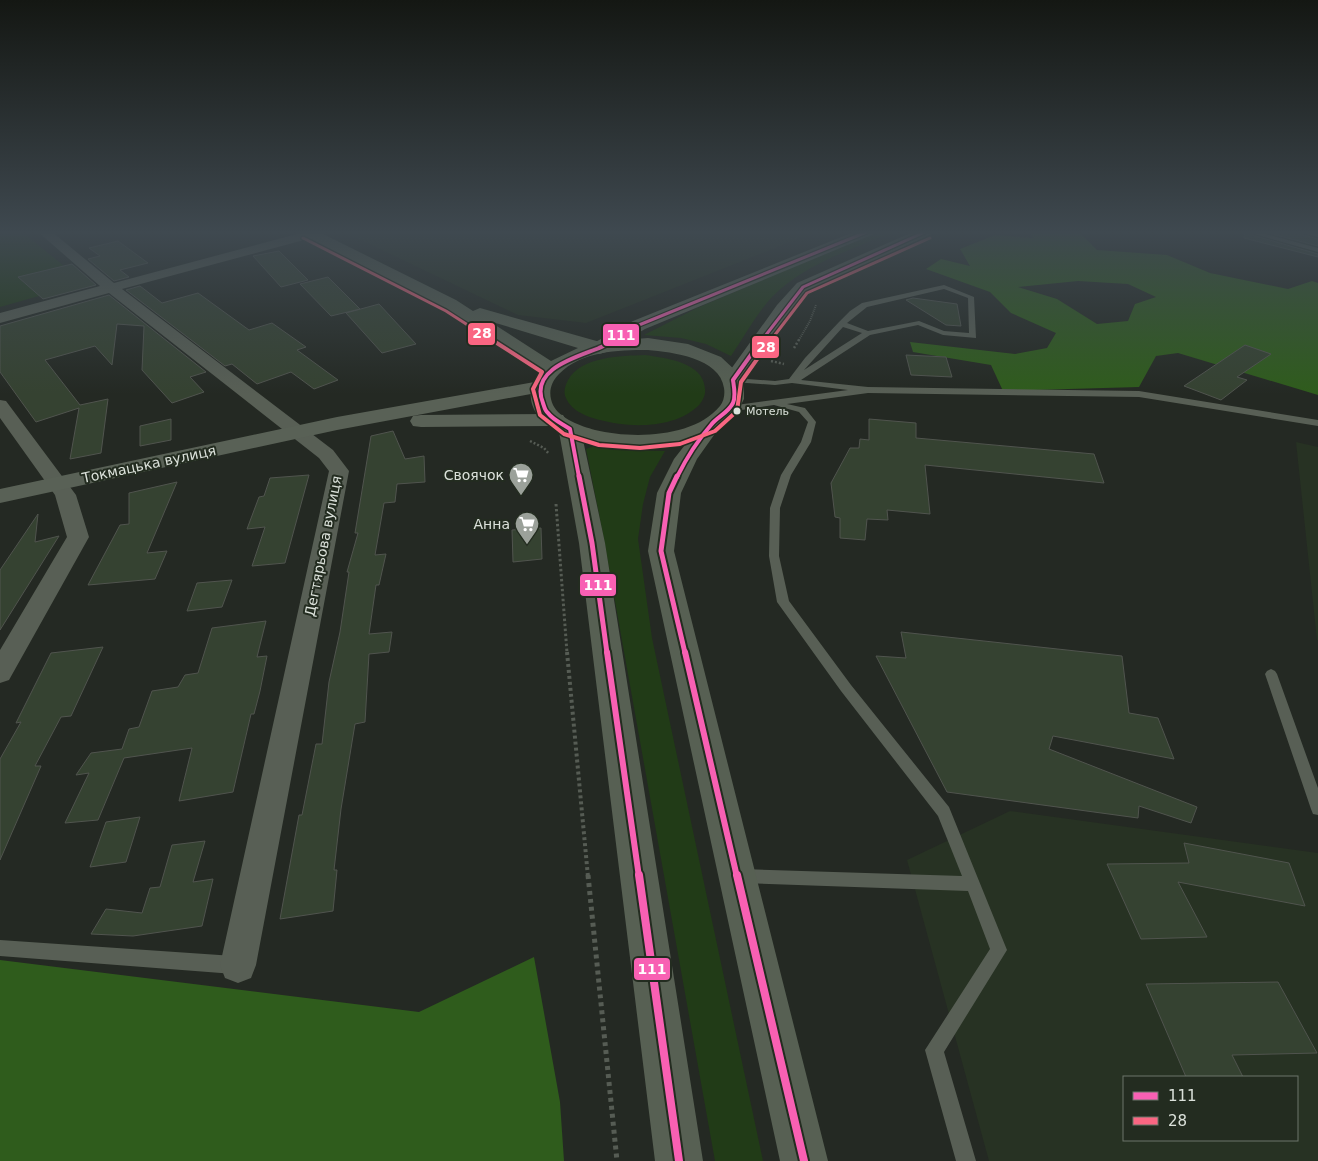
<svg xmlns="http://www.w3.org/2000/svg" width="1318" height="1161" font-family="'DejaVu Sans',sans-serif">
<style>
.built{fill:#273223;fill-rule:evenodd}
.green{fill:#213b17}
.forest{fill:#2f5c1c;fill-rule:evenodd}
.building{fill:#354231;stroke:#50544e}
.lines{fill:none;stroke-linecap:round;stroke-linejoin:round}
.path-far4{stroke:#565c54;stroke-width:2;stroke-dasharray:1 1;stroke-linecap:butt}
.path-far3{stroke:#565c54;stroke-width:2.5;stroke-dasharray:2 2;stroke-linecap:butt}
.path-far2{stroke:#565c54;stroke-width:3;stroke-dasharray:2.5 2.5;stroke-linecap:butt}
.path-far1{stroke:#565c54;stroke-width:4;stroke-dasharray:3 3;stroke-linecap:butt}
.path{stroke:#565c54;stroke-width:5;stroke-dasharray:4 4;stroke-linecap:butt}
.lane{fill:#585f55;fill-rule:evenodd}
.street{fill:#585f55;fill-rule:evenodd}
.secondary{fill:#596156;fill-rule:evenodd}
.primary{fill:#576053;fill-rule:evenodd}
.bus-1-far4-casing{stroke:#232c20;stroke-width:5.5}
.bus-1-far3-casing{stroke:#232c20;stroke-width:7}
.bus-1-far2-casing{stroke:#232c20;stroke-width:9}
.bus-1-far1-casing{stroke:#232c20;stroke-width:10}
.bus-1-casing{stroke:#232c20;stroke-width:12}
.bus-2-far1-casing{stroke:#232c20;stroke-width:5.5}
.bus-2-casing{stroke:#232c20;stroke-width:7}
.bus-1-far4{stroke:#f860b3;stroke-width:3}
.bus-1-far3{stroke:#f860b3;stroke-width:4}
.bus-1-far2{stroke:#f860b3;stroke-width:5}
.bus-1-far1{stroke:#f860b3;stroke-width:6}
.bus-1{stroke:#f860b3;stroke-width:8}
.bus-2-far1{stroke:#fa6682;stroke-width:3}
.bus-2{stroke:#fa6682;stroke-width:4}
.bus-dot{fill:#dbe1da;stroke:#232c20;stroke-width:2}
.labels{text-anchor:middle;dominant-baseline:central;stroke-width:4;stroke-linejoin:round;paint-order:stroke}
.far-bus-label{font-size:11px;fill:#dbe1da;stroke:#232c20;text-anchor:start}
.street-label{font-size:14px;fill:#dbe1da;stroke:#232c20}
.poi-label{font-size:14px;fill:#dbe1da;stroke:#232c20;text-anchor:end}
.line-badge{stroke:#232c20;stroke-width:2}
.badge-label{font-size:14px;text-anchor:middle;font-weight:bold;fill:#fff}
</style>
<rect width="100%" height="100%" fill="#242923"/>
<!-- built -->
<path class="built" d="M342 231H818L586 323 518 315Z
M1219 231H1318V256L1299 252Z
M1296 442 1318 447V640H1317Z
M1010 811 1318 853V1161H989L907 860ZM1124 1077H1297V1140H1124Z"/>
<!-- green -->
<path class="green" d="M0 231H21L85 283 0 307Z
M878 231H895C854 249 806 263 773 296 757 313 744 337 731 356L706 344 681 338 644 335 697 308Z
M645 355C665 358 704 362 705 389 706 395 702 402 698 406 674 429 629 428 600 420 588 417 571 411 566 398 563 392 565 386 568 380 582 356 621 356 645 355Z
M594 446 613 450 665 451 650 477 643 504 638 539 652 638 763 1161H715L603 534 586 449Z"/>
<!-- forest -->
<path class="forest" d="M1029 231H1078L1097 250 1167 255 1210 273 1288 289 1312 281 1318 283V395L1178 353 1156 356 1139 387 1003 391 991 365 913 352 910 342 1015 354 1047 348 1056 333 1011 313 990 292 926 269 941 259 970 266 960 249 995 235 1033 238ZM1078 281 1128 284 1156 297 1135 304 1128 321 1097 324 1057 299 1018 287Z
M534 957 560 1102 564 1161H0V960L419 1012Z"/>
<!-- building -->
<path class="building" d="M1261 231H1296L1299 234 1318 239V246Z
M1245 233 1318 254V257L1244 238Z
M118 241 148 263 120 270 129 277 114 281 88 259 100 256 89 248Z
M279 251 308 280 281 287 253 256Z
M72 264 96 285 43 299 18 277Z
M328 277 360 309 331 316 300 284Z
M140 286 162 303 198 293 249 330 272 323 306 347 297 350 338 380 314 389 291 372 257 384 232 364 225 366 126 290Z
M109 295 206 372 190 377 204 392 172 403 142 370 144 326 117 324 112 365 95 346 45 360 80 405 108 399 101 453 70 459 79 408 36 422 0 372V326Z
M913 298 957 304 961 326 946 325 906 300Z
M379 304 416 344 382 353 346 313Z
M1245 345 1271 354 1237 377 1247 380 1221 400 1184 386Z
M906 355 946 357 952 377 911 375Z
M171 419V440L140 446V426Z
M869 419 916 423V438L1094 454 1104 483 925 465 930 514 887 510 888 520 867 519 865 540 840 538V518L835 517 831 483 850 448H859L860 439 869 440Z
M393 431 405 459 424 456 425 482 397 484 395 502 384 503 375 555 386 554 379 585H376L369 634 392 632 389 652 369 654 365 722 355 724 341 809 334 870H337L333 911 280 919 299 815H302L316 744H322L329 682 340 632 349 572H347L358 533H355L371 436Z
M309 475 285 563 252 566 265 527 247 529 259 497 264 496 270 478Z
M177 482 147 553 167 551 155 579 88 585 120 525 129 524V493Z
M38 514 35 542 59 536 0 630V570Z
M541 528 542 559 513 562 512 530Z
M232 580 222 607 187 611 197 583Z
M266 621 257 657 267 656 260 691 254 714H251L233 792 179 801 192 748 124 758 98 820 65 823 89 773 76 775 91 753 122 749 129 729 139 727 152 691 178 687 185 675 198 673 212 628Z
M901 632 1122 656 1129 713 1158 718 1174 759 1053 736 1049 749 1197 807 1191 823 1139 806 1138 818 947 792 876 656 906 658Z
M103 647 71 716 61 717 35 766H41L0 860V759L21 722 16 723 51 653Z
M140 817 126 862 90 867 106 822Z
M205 841 193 882 213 879 202 926 133 936 91 934 106 909 142 913 150 888 160 887 172 845Z
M1184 843 1289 863 1305 906 1178 882 1207 937 1141 939 1107 864 1189 863Z
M1278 982 1317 1053 1232 1055 1243 1077H1186L1146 984Z"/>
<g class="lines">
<!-- path-far4 -->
<path class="path-far4" d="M799 340 810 321 816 305"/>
<!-- path-far3 -->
<path class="path-far3" d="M794 348 800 338
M771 361 784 364
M530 441 544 448 549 454"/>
<!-- path-far2 -->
<path class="path-far2" d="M556 504 567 653"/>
<!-- path-far1 -->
<path class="path-far1" d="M567 652 588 877"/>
<!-- path -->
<path class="path" d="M588 875 617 1161"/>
<!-- lane -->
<path class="lane" d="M1244 231H1254L1318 248V252Z
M1298 231 1318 233V237L1299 232Z
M944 285 974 297 976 338 943 335 918 325 870 335 801 380 868 387 1139 391 1318 420V426L1139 397 868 393 787 404 805 408 816 422 811 442 791 475 780 508 779 556 789 601 851 685 949 807 1007 950 944 1052 976 1161H956L925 1050 990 949 968 891 742 883 736 881 734 876 736 871 742 869 962 876 938 816 841 691 777 602 769 556 770 508 781 475 801 442 808 422 799 412 774 405 729 412 725 409 729 406 848 390 792 383 775 385 733 382 729 380 733 378 775 381 789 379 805 358 839 322 850 311 862 303ZM944 289 968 298 969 333 944 331 919 321 868 331 847 323 867 307ZM843 327 862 333 804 370Z
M1271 669 1275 671 1277 674 1318 788V815L1313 814 1311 809 1265 674 1267 671Z
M0 940 234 956 240 959 243 965 240 971 234 974 0 956Z"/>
<!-- street -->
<path class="street" d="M37 231H51L114 283 308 231H315L317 234 315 237 122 289 333 450 349 471 256 965 251 978 238 983 225 978 220 965 329 471 319 458 109 293 0 323V313L100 286Z
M0 400 6 401 76 495 89 537 9 680 0 683V650L67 537 55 495 0 418Z"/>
<!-- secondary -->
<path class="secondary" d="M856 231H876L874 234 645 329 606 352 599 354 592 352 590 348 592 344 633 321Z
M915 231H934L932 234 809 291 790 312 740 384 733 386 726 384 723 380 726 376 777 305 797 283Z
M540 381 547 383 550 387 547 391 337 430 0 503V489L337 417Z
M555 414 563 415 566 420 563 425 555 426 421 427 413 426 410 421 413 416 421 415Z"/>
<!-- primary -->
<path class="primary" d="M299 231H317L456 300 473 311 480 308 600 342 648 338 688 344 721 357 737 372 744 385V399L735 416 719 428 697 459 681 493 674 551 828 1161H780L648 551 657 493 674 459 688 441C653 450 618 450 583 440L605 543 703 1161H655L579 543 559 432C533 420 521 395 540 371L444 308 301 234ZM489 321 578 348 551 361ZM648 350C672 352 720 358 724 388 725 394 724 401 720 406 694 438 632 439 595 430 581 426 560 419 553 405 548 394 550 383 559 374 582 351 617 350 648 350Z"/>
<defs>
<path id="bus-1-far4" d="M613 340 639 325 869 231
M762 340 803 287 927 231"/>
<path id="bus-1-far3" d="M579 477 570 429C563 424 553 420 548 413 545 411 544 406 543 403 529 369 577 357 599 348 605 346 610 342 616 338
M677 477C686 459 697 441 711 425 717 417 728 413 733 403 736 396 734 387 733 380L763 338"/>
<path id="bus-1-far2" d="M579 476 592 543 607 653
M677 476 669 493 661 551 685 653"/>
<path id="bus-1-far1" d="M607 652 639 877
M685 652 737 877"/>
<path id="bus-1" d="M639 875 679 1161
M737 875 804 1161"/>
<path id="bus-2-far1" d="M303 238 446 311 491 340
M771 340 807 293 930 238"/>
<path id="bus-2" d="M489 338 542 372 533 389 540 415 564 434 599 445 640 448 680 444 715 431 737 411 741 382 772 338"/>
</defs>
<!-- bus-1-far4 casing -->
<use href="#bus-1-far4" class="bus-1-far4-casing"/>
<!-- bus-1-far3 casing -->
<use href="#bus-1-far3" class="bus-1-far3-casing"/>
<!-- bus-1-far2 casing -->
<use href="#bus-1-far2" class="bus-1-far2-casing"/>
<!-- bus-1-far1 casing -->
<use href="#bus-1-far1" class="bus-1-far1-casing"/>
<!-- bus-1 casing -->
<use href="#bus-1" class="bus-1-casing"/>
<!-- bus-2-far1 casing -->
<use href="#bus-2-far1" class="bus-2-far1-casing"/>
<!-- bus-2 casing -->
<use href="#bus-2" class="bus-2-casing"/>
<!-- bus-1-far4 -->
<use href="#bus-1-far4" class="bus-1-far4"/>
<!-- bus-1-far3 -->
<use href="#bus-1-far3" class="bus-1-far3"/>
<!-- bus-1-far2 -->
<use href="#bus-1-far2" class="bus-1-far2"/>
<!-- bus-1-far1 -->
<use href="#bus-1-far1" class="bus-1-far1"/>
<!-- bus-1 -->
<use href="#bus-1" class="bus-1"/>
<!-- bus-2-far1 -->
<use href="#bus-2-far1" class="bus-2-far1"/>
<!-- bus-2 -->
<use href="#bus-2" class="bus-2"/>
</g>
<!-- sky -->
<linearGradient id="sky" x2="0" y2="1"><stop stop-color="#141713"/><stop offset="0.59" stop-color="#3f4950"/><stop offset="1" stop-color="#3f4950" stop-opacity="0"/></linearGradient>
<rect width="1318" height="394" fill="url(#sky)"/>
<!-- icons -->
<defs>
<symbol id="supermarket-pin" viewBox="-11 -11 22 30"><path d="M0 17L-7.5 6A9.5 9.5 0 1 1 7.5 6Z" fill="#9ba19a" stroke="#232c20"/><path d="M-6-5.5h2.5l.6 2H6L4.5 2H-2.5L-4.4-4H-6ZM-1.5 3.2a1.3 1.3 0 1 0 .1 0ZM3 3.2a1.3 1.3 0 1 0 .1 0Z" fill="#fff"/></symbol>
</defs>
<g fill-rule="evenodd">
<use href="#supermarket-pin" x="507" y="461" width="28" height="38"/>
<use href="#supermarket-pin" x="513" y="510" width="28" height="38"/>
</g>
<!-- markers -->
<circle class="bus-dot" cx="737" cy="411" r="4.5"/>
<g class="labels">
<!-- far-bus labels -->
<g class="far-bus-label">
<text x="746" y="411">Мотель</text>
</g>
<!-- street labels -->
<g class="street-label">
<text transform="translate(149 464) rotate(-12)">Токмацька вулиця</text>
<text transform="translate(323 546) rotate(-79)">Дегтярьова вулиця</text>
</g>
<!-- poi labels -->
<g class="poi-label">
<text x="504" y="475">Своячок</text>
<text x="510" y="524">Анна</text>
</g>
</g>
<g class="line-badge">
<rect x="467" y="322" width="29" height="24" rx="5" fill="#fa6682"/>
<rect x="602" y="323" width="38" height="24" rx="5" fill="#f860b3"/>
<rect x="751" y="335" width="29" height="24" rx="5" fill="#fa6682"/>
<rect x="579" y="573" width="38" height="24" rx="5" fill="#f860b3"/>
<rect x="633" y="957" width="38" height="24" rx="5" fill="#f860b3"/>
</g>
<g class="badge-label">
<text x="482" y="338">28</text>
<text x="621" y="340">111</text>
<text x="766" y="352">28</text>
<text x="598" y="590">111</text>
<text x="652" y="974">111</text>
</g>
<!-- legend -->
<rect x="1123" y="1076" width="175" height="65" fill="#232c20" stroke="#6d746a"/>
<rect x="1133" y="1092" width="25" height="8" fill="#f860b3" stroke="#6d746a"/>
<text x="1168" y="1101" font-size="15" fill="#dbe1da">111</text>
<rect x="1133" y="1117" width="25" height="8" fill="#fa6682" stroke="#6d746a"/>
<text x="1168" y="1126" font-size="15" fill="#dbe1da">28</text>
</svg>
